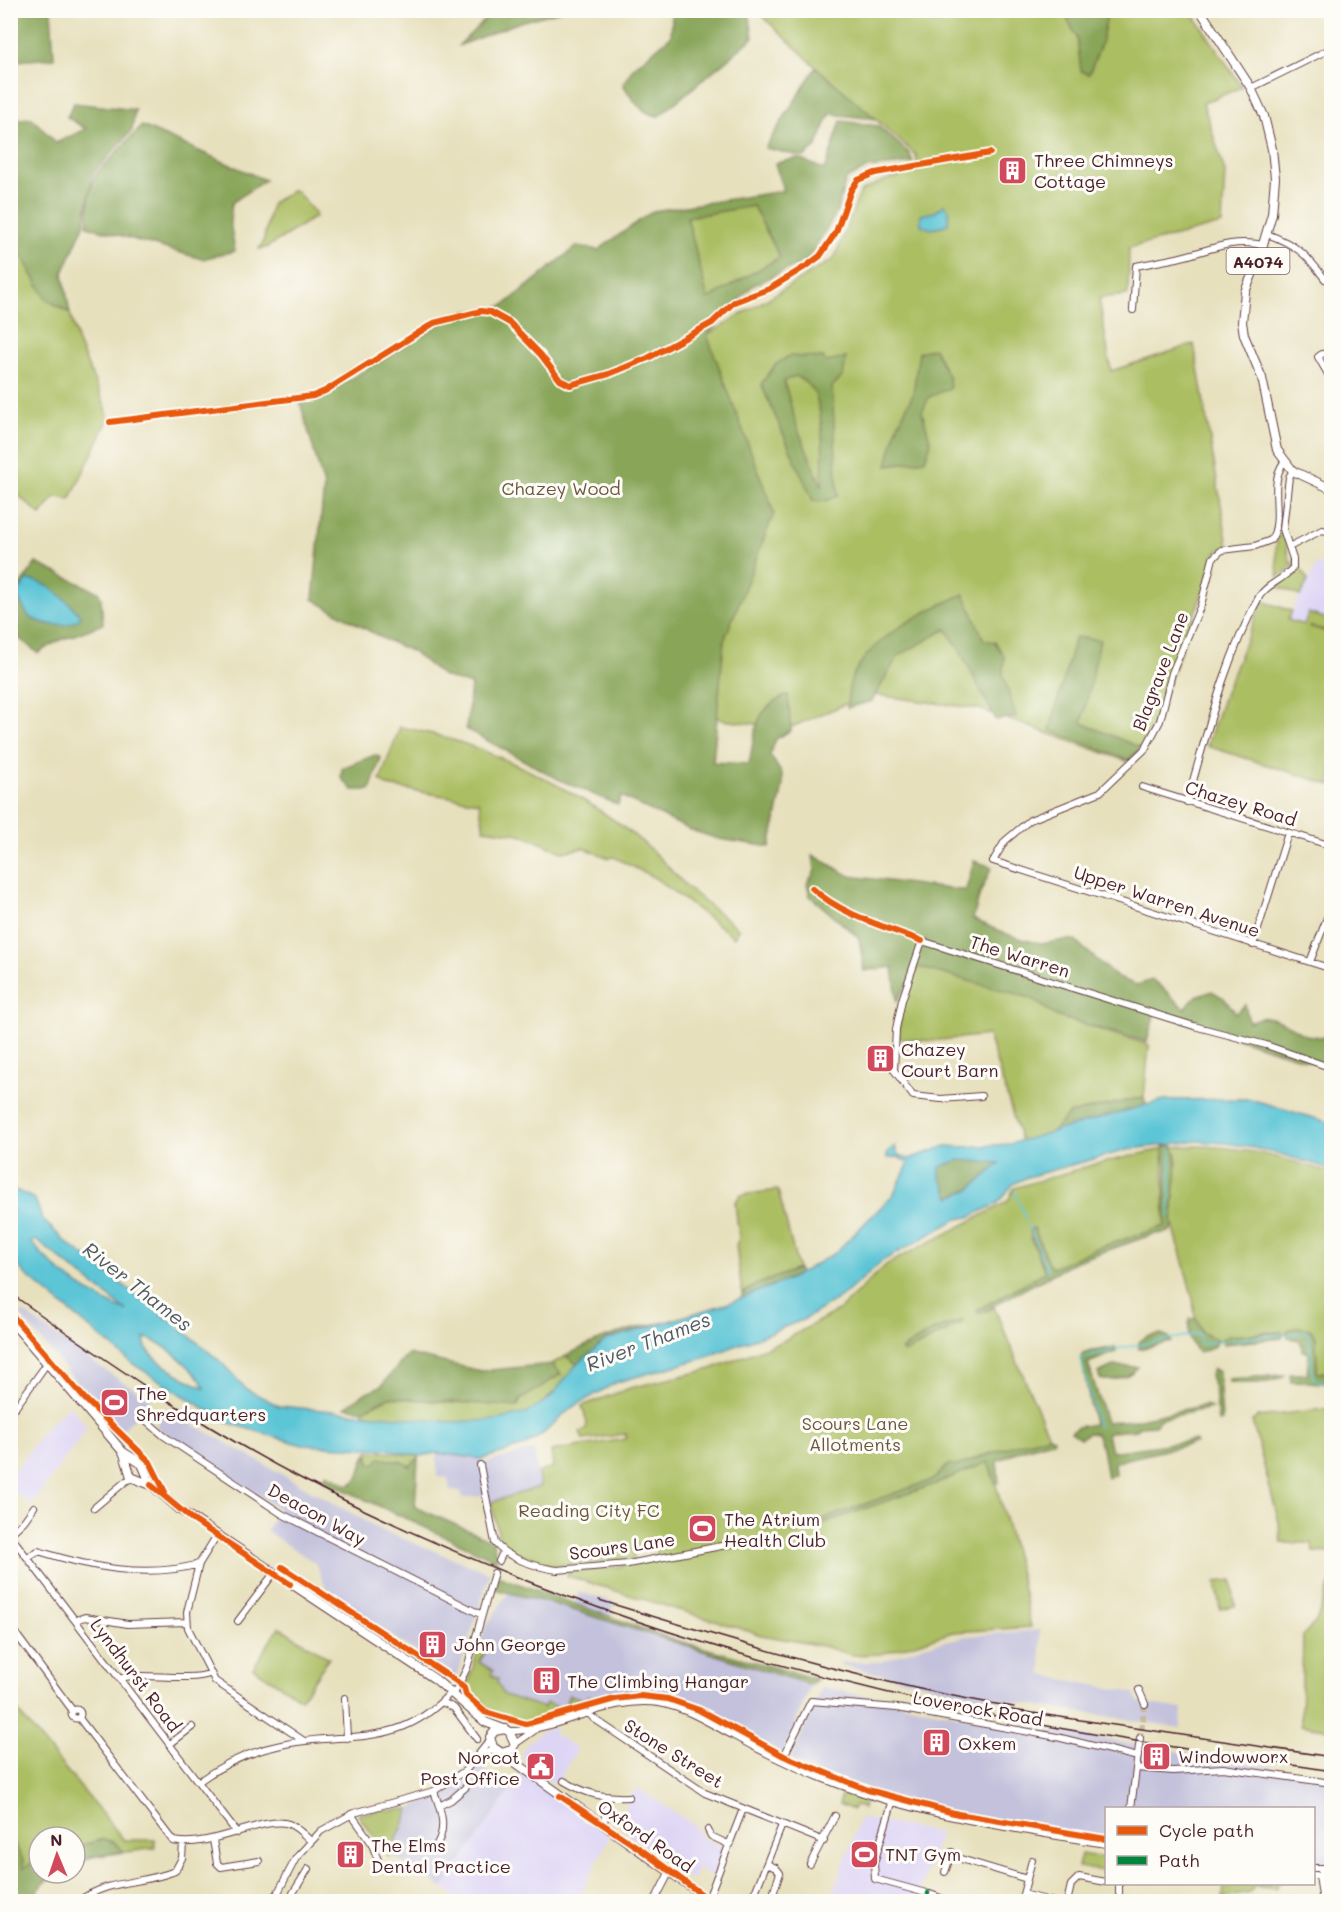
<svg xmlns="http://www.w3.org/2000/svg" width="1342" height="1912" font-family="Mali,sans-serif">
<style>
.built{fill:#ded5f5}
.industrial{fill:#c3c1db}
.green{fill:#abbe62;stroke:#7a6e46;stroke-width:1.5}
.forest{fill:#88a558;stroke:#696242;stroke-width:1.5;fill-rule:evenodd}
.water{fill:#5bc5d6;stroke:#527280;stroke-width:1.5;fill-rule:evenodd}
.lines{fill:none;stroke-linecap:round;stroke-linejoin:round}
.stream{stroke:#5bc5d6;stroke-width:1.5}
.minor-tunnel{stroke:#c8b9a0;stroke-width:6;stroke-dasharray:6 3;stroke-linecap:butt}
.minor-casing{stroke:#623c41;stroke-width:8}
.major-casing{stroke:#623c41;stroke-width:10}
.minor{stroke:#fff;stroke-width:6}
.major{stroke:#fff;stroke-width:8}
.rail{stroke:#4a1f2b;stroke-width:1.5}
.quiet{stroke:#00873e;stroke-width:4.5;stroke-dasharray:9 4.5;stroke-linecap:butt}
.cycleway-casing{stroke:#fdfcf7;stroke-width:10}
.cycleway{stroke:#e8590c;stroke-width:6}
.labels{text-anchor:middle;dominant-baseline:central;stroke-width:6;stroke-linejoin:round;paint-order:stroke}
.shield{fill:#fdfcf7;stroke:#806168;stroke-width:1.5}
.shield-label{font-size:16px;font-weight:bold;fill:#4a1f2b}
.poi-label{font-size:18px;fill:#4a1f2b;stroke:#fdfcf7;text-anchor:start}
.park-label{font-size:18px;fill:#6c573e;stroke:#fdfcf7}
.street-label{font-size:18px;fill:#4a1f2b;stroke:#fdfcf7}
.water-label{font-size:20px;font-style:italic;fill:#505967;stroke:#fdfcf7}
</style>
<rect width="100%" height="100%" fill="#fdfcf7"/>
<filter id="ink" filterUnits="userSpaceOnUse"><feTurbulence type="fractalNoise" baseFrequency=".0167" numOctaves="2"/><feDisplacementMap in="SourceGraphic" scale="12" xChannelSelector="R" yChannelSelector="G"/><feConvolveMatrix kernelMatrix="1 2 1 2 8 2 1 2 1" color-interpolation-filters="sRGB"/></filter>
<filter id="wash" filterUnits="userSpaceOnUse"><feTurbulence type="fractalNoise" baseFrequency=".008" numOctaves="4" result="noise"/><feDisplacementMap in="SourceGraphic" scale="24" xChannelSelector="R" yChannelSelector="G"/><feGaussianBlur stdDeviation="1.35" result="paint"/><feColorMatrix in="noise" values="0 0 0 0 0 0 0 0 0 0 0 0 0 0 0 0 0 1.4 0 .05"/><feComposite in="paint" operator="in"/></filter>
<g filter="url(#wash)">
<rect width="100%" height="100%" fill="#e7e0bd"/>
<!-- built -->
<path class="built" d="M1317 564 1331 569V634L1287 620Z
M70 1405 87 1428 31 1505 11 1488V1476L47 1427Z
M554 1727 555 1735 578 1749 556 1784 528 1769 521 1753 528 1743 543 1731Z
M522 1773 611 1834 577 1901H461L443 1888Z
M637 1788 694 1825 702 1838 725 1848 714 1878 698 1869 691 1881 621 1829 626 1821 625 1805Z
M860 1818 940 1833 917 1901 830 1902Z"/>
<!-- industrial -->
<path class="industrial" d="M23 1312 99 1366 152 1401 119 1433 20 1315Z
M166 1409 383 1531 490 1573 456 1679 329 1594 315 1563 266 1531 279 1509 156 1427Z
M534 1450 540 1487 491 1502H485L483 1496 462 1498 461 1491H450L448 1478 437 1477V1453L478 1457 484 1463Z
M509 1592 557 1605 811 1685 783 1754 693 1704 653 1693 637 1692 532 1722 486 1711 469 1697 466 1692 485 1628Z
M579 1592 615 1602 610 1616 574 1604Z
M1040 1630 1042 1675 1135 1693 1138 1702 1182 1709 1181 1728 973 1695 840 1665 841 1662H880L924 1646 967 1636Z
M822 1687 967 1717 1331 1777V1862L1314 1861V1808H1106V1837L959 1814 891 1797 826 1777 791 1759Z
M478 1765 511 1789 443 1888 394 1857 392 1853 411 1808 430 1799 429 1795 441 1791Z"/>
<!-- green -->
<path class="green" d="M757 11H1191L1242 87 1203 103 1225 172 1222 224 1129 248 1128 295 1099 298 1111 371 1194 344 1228 546 1216 552 1204 589 1146 744 1129 762 979 709 869 694 789 728 722 720 698 700 707 335 834 259 861 191 883 181 918 171 916 155 816 67Z
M291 191H296L315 213V217L266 248 259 249 263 243 272 203Z
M753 206 780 257 708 300 687 217Z
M11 247 22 256 46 299 70 313 78 343 106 408 108 420 70 500 56 496 41 515 11 489Z
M1279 533 1283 534 1291 564 1287 571 1278 577 1276 547Z
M1295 558 1308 581 1300 596 1275 585 1291 573Z
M1262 601 1292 611 1288 620 1304 625 1308 613 1331 620 1329 631 1308 626 1330 633 1331 632V785L1207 746 1224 695Z
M400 727C478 740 580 790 641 841 661 857 677 878 696 895 710 907 725 917 739 929L734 937 655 878 614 857 609 858 584 848 562 852 520 834 484 829 479 802 387 786 380 780Z
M918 967 1031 998 1056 1016 1149 1045 1144 1097 1069 1114 1052 1132 1021 1141 988 1035 931 1041 898 1038 901 1003Z
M1173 1147C1227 1142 1281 1157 1331 1173L1329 1202 1332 1254H1328L1332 1272 1331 1372 1317 1373 1316 1337 1288 1330V1333L1262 1332 1216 1341V1339L1201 1332 1197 1319H1195L1193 1299 1172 1221 1177 1155Z
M1163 1149 1165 1229 1148 1233 1050 1271 1030 1237 1046 1272 977 1310 988 1311 994 1307 1049 1436 978 1457 936 1478 989 1459 1019 1570 1031 1627 953 1632 881 1654 852 1655 823 1646 761 1635 567 1576V1572L611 1568 657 1557 654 1544 633 1546 634 1560 548 1566 501 1546 491 1502 540 1487 538 1473 553 1467 551 1451 626 1439 625 1434 583 1440 580 1432 586 1429 587 1422 582 1406 630 1388 711 1369 783 1341 839 1310 887 1264 1000 1206 1008 1201 1014 1188 1096 1164Z
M778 1190 798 1269 756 1285 742 1294 736 1245 739 1238 735 1202 741 1195Z
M566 1356 577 1364C563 1382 549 1402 528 1412 488 1433 408 1417 363 1414V1410L389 1397 451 1403 520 1400 561 1374 552 1364Z
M1331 1408V1553L1313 1552 1312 1543H1281L1279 1522 1252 1421 1258 1417Z
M368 1451 418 1455V1459L410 1466 402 1462 381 1459 374 1465 370 1463Z
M1232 1580 1235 1606 1220 1609 1216 1582Z
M1331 1581 1332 1730H1331L1301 1725 1303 1635 1316 1622Z
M279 1627 329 1658 301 1699 253 1668Z
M480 1642 487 1650 479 1662 493 1671 491 1675 498 1679 497 1682 504 1695 544 1708 546 1703 564 1709 569 1695 585 1700 588 1696 600 1701C578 1708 555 1718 532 1722 515 1726 473 1708 466 1692Z
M10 1702 124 1840H155V1848L91 1857 75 1865V1837H39V1873H61L45 1881 31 1901H11Z
M843 1792 865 1800 863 1808 855 1806 853 1810 839 1804Z
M410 1809 389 1857 358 1815 380 1810Z
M1081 1854 1106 1858 1104 1871 1078 1867Z
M1224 1884H1279L1276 1889 1254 1886 1250 1893 1223 1898Z"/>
<!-- forest -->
<path class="forest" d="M11 10 51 11 54 58 15 61 11 75Z
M490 11H560L520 22 458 46 492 13Z
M670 11H749L753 38 659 116C642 115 631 98 623 84L633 68 671 36 672 18Z
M1063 11H1108L1101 44 1089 74 1081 71 1077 38Z
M816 67 876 119 830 114 816 147 804 157 765 148Z
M74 103 135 110 132 131 93 173 84 225 63 273 70 313 46 299 22 256 11 247 10 120 32 118 56 143 86 129 67 117Z
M841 121 878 126 910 154 913 163 868 168 846 179 836 214 807 260 752 286 707 335 774 513 724 641 713 762 749 764C756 730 753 709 788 695L791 730 776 739 770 755 782 774 783 786 770 847 719 839 690 830 621 796 618 805 560 780 466 729 471 685 443 676 413 652 382 638 313 599 324 486 300 402 331 391 439 325 448 315 503 306 577 246 598 250 653 211 783 191 775 163 798 158 825 170ZM753 206 780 257 708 299 687 217Z
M142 126 265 180 232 203 230 222 235 251 202 259 87 226 90 193 96 174Z
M934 348 949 378 950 388 929 397 922 412 931 443 925 460 887 465 897 427 913 394 919 352Z
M789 356 823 358 826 362 846 358 843 376 832 387 838 496 826 501H813L761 384 776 364ZM796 376C803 380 810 384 814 392 824 413 823 464 822 487L797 427 784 381Z
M36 563 98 592 101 598 103 624 56 642 38 653 11 632V598Z
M964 594 984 640 995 642 1004 656 1003 675 1016 717 996 720 958 647 946 629 898 656 872 701 847 708C848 699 848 688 851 680 869 637 923 612 964 594Z
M1075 637 1100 640 1082 723 1141 748 1127 760 1050 730Z
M375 755 381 758 370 790H353L341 778 342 768Z
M813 855 850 876 957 890H966L974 861 992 867 980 893 973 919C994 929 1018 940 1041 943 1052 944 1062 938 1074 940L1118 978 1137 985 1152 980C1166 988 1172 1000 1185 1008L1194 998 1212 991 1224 998 1236 1013 1245 1005 1249 1022C1272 1010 1284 1024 1303 1034 1312 1038 1323 1035 1331 1040V1068L1155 1012 1147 1042 1056 1016 1031 998 918 967 897 1001 893 967 864 971 859 938 810 896 807 884 815 871Z
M1144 1097 1146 1105 1052 1132 1069 1114Z
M1163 1146H1173C1183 1171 1169 1200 1173 1227L1169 1232 1151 1235 1077 1261 978 1314 977 1310 1045 1272 1029 1230 1034 1228 1049 1265 1053 1268 1097 1248 1165 1226 1166 1168Z
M959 1160 1000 1163 971 1188 950 1197 940 1177V1167Z
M798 1269 800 1274 742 1298V1294L756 1285Z
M1190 1319H1197L1201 1332 1216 1339 1215 1345 1208 1350 1198 1352C1188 1343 1187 1332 1190 1319Z
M963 1320 962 1323 904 1353 901 1350 932 1331Z
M668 1322 606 1340 577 1364 566 1356C597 1338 633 1327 668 1322Z
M1298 1327 1310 1329 1316 1337 1317 1373 1331 1372V1383L1291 1382 1290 1374H1307L1309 1353 1302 1350 1300 1340 1288 1338V1330Z
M1283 1332 1282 1338 1223 1344 1222 1339 1229 1336Z
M1161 1334 1169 1337 1171 1342 1139 1349V1342L1147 1336Z
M1115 1347 1116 1352 1088 1363 1106 1422 1135 1420 1205 1405 1211 1408 1160 1419 1155 1425 1139 1426 1136 1430 1110 1432 1107 1434 1111 1452 1195 1440 1196 1443 1114 1462 1115 1474 1107 1478 1102 1448 1096 1434 1088 1433 1080 1438 1071 1432 1078 1427 1094 1424 1081 1356 1083 1353Z
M408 1354 481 1371 552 1364 561 1374 520 1400 518 1407 389 1397 363 1410 345 1407 367 1392 381 1386Z
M1113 1366 1138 1367C1129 1377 1112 1383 1100 1379L1098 1373Z
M1213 1369 1219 1372 1222 1421 1218 1422 1216 1397 1210 1375Z
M1284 1375C1275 1385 1242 1384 1229 1382V1379Z
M1049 1436 1054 1438 1053 1441 1020 1450 997 1461 999 1482 995 1483 988 1462 938 1483 793 1534 792 1530 934 1479 949 1464 956 1466 1015 1445Z
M367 1454 370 1463 374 1465 380 1458 402 1462 409 1466 418 1459 415 1507 493 1541 497 1561 323 1480 327 1474 348 1485C363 1481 359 1464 367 1454Z
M497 1576 672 1639 816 1679 811 1685 557 1605 494 1589Z
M10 1835 23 1860 24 1868 39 1858V1873H61L45 1881 31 1901H11Z
M104 1839 113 1842 124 1851 91 1857 75 1865V1847Z"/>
<!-- water -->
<path class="water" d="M915 11H960L956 18C936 23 930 28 915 11Z
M944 205 949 210 948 224 932 229 921 225V215L935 212Z
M28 580C51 582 65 599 80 615L79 619C64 629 45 625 29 617L16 595Z
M1250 1099 1331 1123V1169L1270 1151 1227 1143 1197 1141 1131 1149 1027 1177 1013 1184 998 1203 970 1217 957 1219 882 1261 845 1294 805 1319 704 1358 617 1382 571 1408 544 1433 524 1446 482 1459 437 1453 420 1456 386 1449 302 1445 226 1422 133 1364 25 1274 11 1258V1210L15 1212 11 1208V1188L35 1199 42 1219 67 1243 179 1327 221 1362 246 1389 279 1406 451 1422 497 1420 527 1413 550 1398 577 1364 606 1340 729 1303 790 1279 835 1253 893 1195 909 1163 898 1157 887 1158V1152L895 1146 897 1154 909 1159 946 1146 967 1147 1010 1144 1164 1100ZM959 1160 1000 1163 971 1189 950 1197 940 1177V1167ZM36 1240 127 1311C91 1297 57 1273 31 1242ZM145 1338C163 1341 197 1371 205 1388 190 1382 139 1355 145 1338Z"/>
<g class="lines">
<!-- stream -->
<path class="stream" d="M1014 1190 1026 1219
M1170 1217 1171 1147
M1028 1225 1048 1272
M1231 1340 1308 1332 1313 1378 1316 1381 1332 1380
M1098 1427 1081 1359 1116 1349 1198 1334 1201 1344 1226 1340"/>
</g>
</g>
<g filter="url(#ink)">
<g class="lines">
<!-- minor-tunnel -->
<path class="minor-tunnel" d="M1140 1738 1145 1704"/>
<defs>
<path id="minor" d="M1251 88 1332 48
M1267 234C1297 245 1306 254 1325 279
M1133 310 1136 266C1150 263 1163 261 1177 258 1209 251 1229 238 1263 245
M1322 354 1318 357 1332 381
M1284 462C1267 485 1285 517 1271 540L1255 546 1222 550 1213 558 1201 605 1172 673 1160 721 1145 749 1100 792 1030 820 1005 841 993 861 1332 969
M1289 547 1322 530 1332 532
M1142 787 1332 846
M1187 802C1207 733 1224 661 1259 597 1267 583 1285 580 1293 567V559L1283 529 1289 477 1293 471
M1253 945 1288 833
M1310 962 1332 905
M981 1096 941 1099 913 1096 894 1070 896 1029 902 1000 922 941 1194 1026 1266 1045 1332 1068
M10 1415 48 1362
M148 1422 164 1436 282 1514 482 1615
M480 1465 495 1543C508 1559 537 1567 557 1570L628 1564 747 1541
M94 1508 126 1481 134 1478
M10 1534 24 1521 34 1507
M10 1535 237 1833
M217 1535 199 1564 187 1612 188 1628 215 1681 304 1741
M28 1557 38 1551C89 1567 146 1579 199 1564
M499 1561 503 1552
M76 1620 85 1617 128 1624 186 1622
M238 1621 274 1573
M10 1626 73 1711
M120 1679C132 1671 188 1682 209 1674
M1139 1690 1145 1704
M454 1694 467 1668 494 1573
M345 1698 347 1738
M442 1702 454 1708 477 1739
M71.5 1714a4.5 4.5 0 1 1 9 0a4.5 4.5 0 1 1-9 0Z
M588 1712 593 1718 705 1793 824 1841
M79 1718 173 1841C211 1849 264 1815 289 1824 297 1827 304 1835 311 1841
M509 1731C561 1732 606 1695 659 1703 687 1708 709 1723 734 1736 763 1752 793 1767 824 1779 915 1815 1010 1828 1106 1844
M170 1744 192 1727
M515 1744 535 1730
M479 1757 490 1751H498
M782 1760 811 1701 897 1708 1057 1737 1138 1757
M1136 1768 1173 1771 1223 1768 1332 1783
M564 1781C586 1794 602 1798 629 1797
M198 1782C223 1764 251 1751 281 1745 347 1730 398 1751 451 1692
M434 1791C441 1811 448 1829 435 1847
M892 1803 874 1863 875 1879 926 1893
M439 1806 451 1800 466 1787
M1131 1808 1140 1738
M351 1814 371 1842 378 1860
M604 1824 606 1808
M708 1830 711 1836 730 1845
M213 1840 217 1863 221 1867 259 1861
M951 1856 1027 1879
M767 1864 776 1868 780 1873 774 1891
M810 1864 835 1816
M1314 1868H1332
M945 1872 952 1852
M1314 1875 1332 1876
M1119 1893V1884
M930 1894 951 1902
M1023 1894 1054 1902
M708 1899 743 1809
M395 1900 396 1902
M77 1902C111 1878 141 1885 175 1871L182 1858 183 1843
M273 1902 296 1858 321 1831 354 1813 434 1791 466 1770 490 1740
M293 1902V1893L308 1869
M654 1902 670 1871
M746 1902 756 1890 782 1825
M1021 1902 1032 1860
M1067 1902 1071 1885 1079 1877 1106 1882
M1323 1902 1319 1876 1325 1868
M1331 1902 1332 1897"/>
<path id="major" d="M1200 10 1251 88 1264 116 1272 149 1275 178 1272 214 1259 258 1245 292 1242 322 1244 335 1262 378 1277 450 1293 471 1332 489
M10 1320 123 1452 142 1464 151 1485 180 1510 435 1679 485 1722 509 1731 515 1744 511 1750 502 1753 493 1747 490 1737 495 1731 505 1729
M124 1454 131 1477 151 1485
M502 1753 712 1902"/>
</defs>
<!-- minor casing -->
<use href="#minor" class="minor-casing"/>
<!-- major casing -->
<use href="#major" class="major-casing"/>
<!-- minor -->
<use href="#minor" class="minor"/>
<!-- major -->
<use href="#major" class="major"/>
<!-- rail -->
<path class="rail" d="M10 1293C106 1361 201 1427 306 1481 530 1597 773 1674 1021 1721 1124 1741 1228 1755 1332 1771
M599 1600C736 1642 872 1684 1014 1707
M1005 1709 1332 1757"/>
<!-- quiet -->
<path class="quiet" d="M926 1893 930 1894"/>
<defs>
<path id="cycleway" d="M110 422 313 396 325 391 434 323 481 311 490 312 510 323 541 355 560 380 570 385 609 374 648 358 712 323 734 302 769 289 808 265 820 256 836 232 851 190 858 180 875 173 990 153
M812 888C841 915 886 927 922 941
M10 1313 85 1399 150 1462 165 1492
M151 1485 193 1520 290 1584
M282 1567 456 1681 464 1688 466 1695 485 1712 526 1724 615 1699 641 1696 668 1699 699 1710 784 1756 868 1790 958 1814 1106 1839
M560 1796 640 1849 708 1899"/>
</defs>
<!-- cycleway casing -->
<use href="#cycleway" class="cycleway-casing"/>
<!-- cycleway -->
<use href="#cycleway" class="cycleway"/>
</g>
</g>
<!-- icons -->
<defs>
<symbol id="building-square" viewBox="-11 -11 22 22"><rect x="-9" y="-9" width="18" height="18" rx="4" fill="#d1495b" stroke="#fdfcf7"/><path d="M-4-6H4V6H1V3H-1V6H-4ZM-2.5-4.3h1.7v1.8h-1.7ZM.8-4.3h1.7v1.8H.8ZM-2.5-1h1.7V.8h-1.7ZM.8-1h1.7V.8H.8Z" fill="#fff"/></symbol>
<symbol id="stadium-square" viewBox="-11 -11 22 22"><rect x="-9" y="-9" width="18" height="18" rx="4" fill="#d1495b" stroke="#fdfcf7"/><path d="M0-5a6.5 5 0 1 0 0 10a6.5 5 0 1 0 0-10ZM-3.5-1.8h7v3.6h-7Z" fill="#fff"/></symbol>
<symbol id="civic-square" viewBox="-11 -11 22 22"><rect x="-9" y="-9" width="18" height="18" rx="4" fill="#d1495b" stroke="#fdfcf7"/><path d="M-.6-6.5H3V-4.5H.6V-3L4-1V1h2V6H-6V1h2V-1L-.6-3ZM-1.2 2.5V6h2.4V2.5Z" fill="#fff"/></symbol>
</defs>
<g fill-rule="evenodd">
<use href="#building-square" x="996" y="154" width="33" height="33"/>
<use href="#building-square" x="864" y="1042" width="33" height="33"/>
<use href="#stadium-square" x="98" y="1386" width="33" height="33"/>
<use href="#stadium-square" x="686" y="1512" width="33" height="33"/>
<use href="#building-square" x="416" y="1628" width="33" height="33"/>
<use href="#building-square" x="530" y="1664" width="33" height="33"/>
<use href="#building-square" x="920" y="1726" width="33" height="33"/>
<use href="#building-square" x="1140" y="1740" width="33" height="33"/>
<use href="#civic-square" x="524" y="1750" width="33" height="33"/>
<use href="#stadium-square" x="848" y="1838" width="33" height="33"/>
<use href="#building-square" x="334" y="1838" width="33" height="33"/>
</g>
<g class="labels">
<!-- shield labels -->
<rect class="shield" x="1226.5" y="248" width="63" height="26" rx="4.5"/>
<g class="shield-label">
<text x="1258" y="261">A4074</text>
</g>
<!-- poi labels -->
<g class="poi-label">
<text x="1034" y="160">Three Chimneys<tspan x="1034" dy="21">Cottage</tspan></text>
<text x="901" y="1049">Chazey<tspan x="901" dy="21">Court Barn</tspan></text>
<text x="136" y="1393">The<tspan x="136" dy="21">Shredquarters</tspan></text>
<text x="724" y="1519">The Atrium<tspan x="724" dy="21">Health Club</tspan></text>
<text x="454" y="1644">John George</text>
<text x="567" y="1681">The Climbing Hangar</text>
<text x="958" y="1743">Oxkem</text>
<text x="1178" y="1756">Windowworx</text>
<text x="520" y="1757" text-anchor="end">Norcot<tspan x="520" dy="21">Post Office</tspan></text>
<text x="371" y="1845">The Elms<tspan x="371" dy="21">Dental Practice</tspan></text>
<text x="885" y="1854">TNT Gym</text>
</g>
<!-- park labels -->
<g class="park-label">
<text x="561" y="488">Chazey Wood</text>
<text x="855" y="1423">Scours Lane<tspan x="855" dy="21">Allotments</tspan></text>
<text x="589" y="1510">Reading City FC</text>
</g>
<!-- street labels -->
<g class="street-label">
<text transform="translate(1160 671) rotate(-69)">Blagrave Lane</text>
<text transform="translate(1241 803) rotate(17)">Chazey Road</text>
<text transform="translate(1167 901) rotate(18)">Upper Warren Avenue</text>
<text transform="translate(1020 956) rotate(17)">The Warren</text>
<text transform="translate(317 1514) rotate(29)">Deacon Way</text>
<text transform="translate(622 1546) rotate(-8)">Scours Lane</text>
<text transform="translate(136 1675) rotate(53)">Lyndhurst Road</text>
<text transform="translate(978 1708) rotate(10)">Loverock Road</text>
<text transform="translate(674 1753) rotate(32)">Stone Street</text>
<text transform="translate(646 1836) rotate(35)">Oxford Road</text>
</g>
<!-- water labels -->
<g class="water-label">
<text transform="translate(138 1286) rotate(38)">River Thames</text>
<text transform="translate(648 1341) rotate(-21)">River Thames</text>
</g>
</g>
<!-- margin -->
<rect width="1342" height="1912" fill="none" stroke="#fdfcf7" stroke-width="36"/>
<!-- legend -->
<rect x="1105" y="1807" width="210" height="78" fill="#fdfcf7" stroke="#b5a4a5" stroke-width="1.5"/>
<rect x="1117" y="1826" width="30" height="9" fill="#e8590c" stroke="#b5a4a5" stroke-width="1.5"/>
<text x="1159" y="1837" font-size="18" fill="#4a1f2b">Cycle path</text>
<rect x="1117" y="1856" width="30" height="9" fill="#00873e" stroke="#b5a4a5" stroke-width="1.5"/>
<text x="1159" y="1867" font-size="18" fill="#4a1f2b">Path</text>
<!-- north arrow -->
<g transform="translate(57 1855) rotate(358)"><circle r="28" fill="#fdfcf7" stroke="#b5a4a5" stroke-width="1.5"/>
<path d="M0-4.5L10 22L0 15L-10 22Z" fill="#d1495b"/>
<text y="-9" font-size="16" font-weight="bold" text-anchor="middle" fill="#4a1f2b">N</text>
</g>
</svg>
